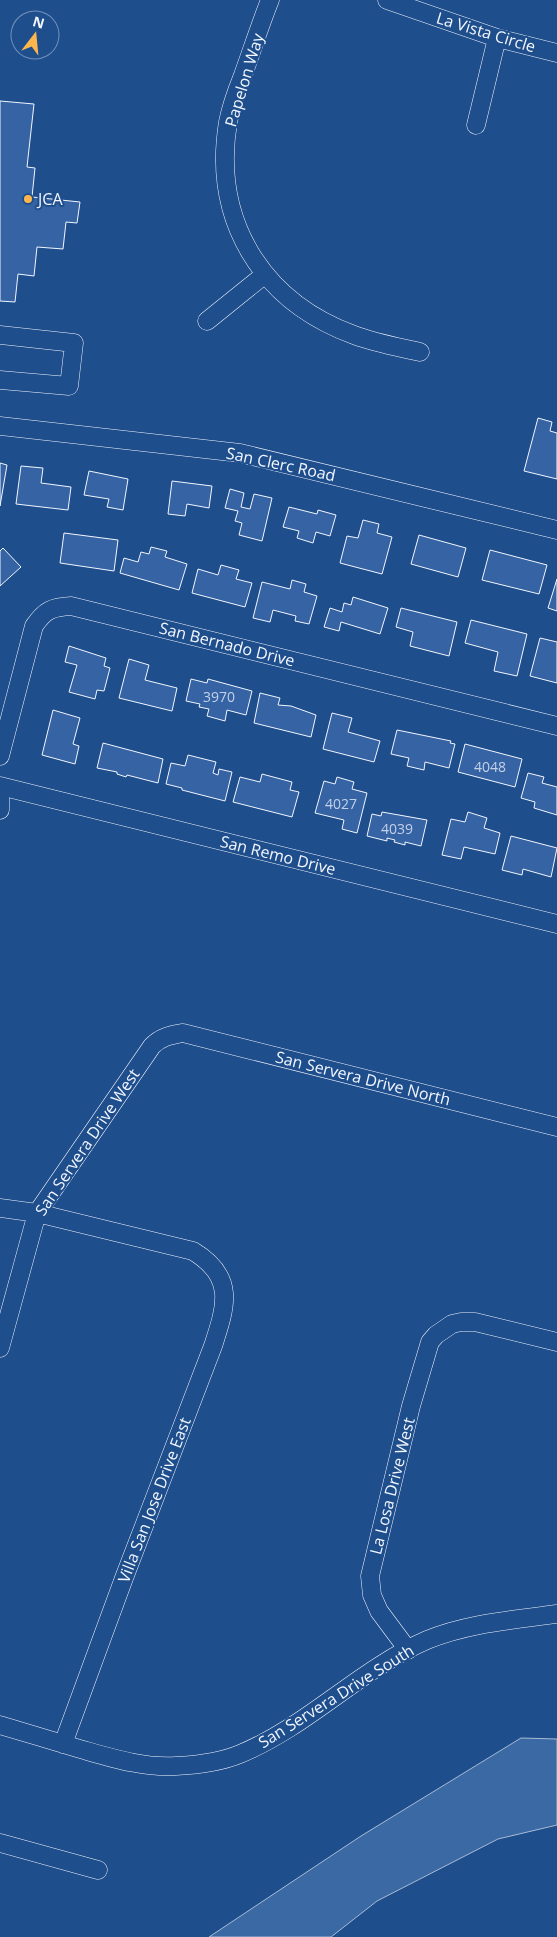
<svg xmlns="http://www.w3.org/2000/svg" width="557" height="1937" font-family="'Open Sans',sans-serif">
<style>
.water{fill:#3b69a3;stroke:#a8bbd7}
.building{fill:#3563a3;stroke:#f2f6ff}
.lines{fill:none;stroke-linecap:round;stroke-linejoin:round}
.minor-casing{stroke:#f2f6ff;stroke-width:19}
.minor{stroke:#1f4e8c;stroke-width:18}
.poi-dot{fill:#ffb74d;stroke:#1f4e8c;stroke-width:2}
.labels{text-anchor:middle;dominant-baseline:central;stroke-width:4;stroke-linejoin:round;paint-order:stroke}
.number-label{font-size:14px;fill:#c3d1e8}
.street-label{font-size:16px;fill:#f2f6ff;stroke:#1f4e8c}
.poi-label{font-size:16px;fill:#f2f6ff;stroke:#1f4e8c;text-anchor:start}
</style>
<rect width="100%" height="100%" fill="#1f4e8c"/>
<!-- water -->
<path class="water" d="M521 1738 557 1739V1825L498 1839 377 1901 331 1937H209L361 1836Z"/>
<!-- building -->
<path class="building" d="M0 101 34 104 27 167 35 168 32 197 80 202 77 223 66 222 63 249 37 247 34 276 18 274 15 302 0 301Z
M538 418 552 422 550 431 557 433V479L524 471Z
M0 463 7 465 0 506Z
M21 466 43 468 41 483 71 487 68 510 16 504Z
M89 471 128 479 123 510 107 507 109 499 84 495Z
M172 481 212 486 209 508 187 504 185 516 168 514Z
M230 489 244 493 241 507 250 509 254 494 272 498 262 541 239 535 242 523 235 521 238 511 225 508Z
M289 507 317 514 318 510 336 515 330 536 316 532 313 543 297 538 299 531 283 527Z
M363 520 379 524 377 533 392 537 382 574 340 563 347 536 358 538Z
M64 533 118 540 114 571 60 563Z
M419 535 466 548 458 577 411 564Z
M151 547 167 551 165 557 187 564 179 590 120 573 124 558 138 562 141 552 149 554Z
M3 548 21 567 0 586V551Z
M490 550 547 565 539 594 482 580Z
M221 565 239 570 236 579 252 583 245 607 192 593 198 569 218 575Z
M557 579V611L548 608Z
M292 580 306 584 304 592 317 596 309 624 295 621 296 616 273 610 270 622 253 618 262 582 290 589Z
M353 597 388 608 380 634 341 622 339 631 324 627 330 608 342 612 344 603 351 605Z
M401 608 457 622 449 656 410 646 413 632 396 627Z
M471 620 527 634 517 676 494 671 498 652 465 643Z
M540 638 557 642V683L530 676Z
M69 646 106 658 104 666 110 668 104 691 97 690 95 699 69 692 77 665 65 662Z
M129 659 149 665 145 680 177 688 172 711 119 698Z
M191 679 207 683 208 679 252 691 246 715 227 710 225 721 207 716 209 709 199 707 200 704 186 701Z
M260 693 280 698 278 705 291 706 316 715 311 737 254 723Z
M53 710 80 718 73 744 79 746 75 764 42 755Z
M332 713 352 718 348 732 380 741 374 762 323 749Z
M397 730 451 741 450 743 455 744 449 768 425 762 424 770 407 766 409 758 391 754Z
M103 743 163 759 158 783 127 775 126 777 117 774V772L97 768Z
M465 744 522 759 515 787 458 772Z
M188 755 216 762 213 773 218 775 219 769 232 772 225 801 182 790V788L166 784 171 763 185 766Z
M528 773 544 777 542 783 557 787V815L534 808 535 802 521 798Z
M262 774 292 782 290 790 299 792 292 817 233 802 240 777 260 782Z
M337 777 354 782 352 789 367 793 357 833 342 829 344 820 315 813 324 781 335 784Z
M382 812 427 820 421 846 405 842V845L394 842 395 840 387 838V841L367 836 372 814 381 816Z
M468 812 487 818 484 828 500 833 495 854 464 847 461 859 442 855 451 819 465 822Z
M511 836 557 848 551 877 523 869 522 875 502 870Z"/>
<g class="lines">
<defs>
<path id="minor" d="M270 0C260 25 252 50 243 75 237 90 231 106 228 122 212 220 261 301 354 335 375 343 398 347 420 352
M387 0 497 38 557 53
M476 125 497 38
M207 321 264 275
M0 335 74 343 69 386 0 380
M0 426 240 453 557 530
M0 756 34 626C45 610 52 607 71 606L557 726
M0 786 557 924
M0 787V810
M0 1208 37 1213 193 1251C236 1277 226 1306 213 1346L124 1578 63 1744
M0 1348 37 1213 152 1046C161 1037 170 1035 183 1033L557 1127
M408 1650 379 1611 372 1595 370 1576 411 1406 430 1342 436 1335 452 1324 461 1322H475L557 1342
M0 1725C27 1733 53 1741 80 1749 112 1758 143 1768 176 1766 197 1765 221 1762 240 1754 308 1726 360 1669 427 1640 468 1623 514 1620 557 1614
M0 1843 98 1870"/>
</defs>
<!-- minor casing -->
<use href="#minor" class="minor-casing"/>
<!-- minor -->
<use href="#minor" class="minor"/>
</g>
<!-- markers -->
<circle class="poi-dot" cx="28" cy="199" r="5"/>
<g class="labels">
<!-- number labels -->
<g class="number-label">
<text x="219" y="696">3970</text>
<text x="490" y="766">4048</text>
<text x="341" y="803">4027</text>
<text x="397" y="828">4039</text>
</g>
<!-- street labels -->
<g class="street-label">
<text transform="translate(486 32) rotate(17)">La Vista Circle</text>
<text transform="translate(244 80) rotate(-73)">Papelon Way</text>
<text transform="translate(281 464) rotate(12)">San Clerc Road</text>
<text transform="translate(227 644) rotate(14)">San Bernado Drive</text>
<text transform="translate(278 855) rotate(14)">San Remo Drive</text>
<text transform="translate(363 1078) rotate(14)">San Servera Drive North</text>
<text transform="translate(87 1142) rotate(-56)">San Servera Drive West</text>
<text transform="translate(392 1486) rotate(-76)">La Losa Drive West</text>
<text transform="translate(154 1500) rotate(-69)">Villa San Jose Drive East</text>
<text transform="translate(336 1696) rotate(-32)">San Servera Drive South</text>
</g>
<!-- poi labels -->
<g class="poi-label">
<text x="38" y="199">JCA</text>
</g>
</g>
<!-- north arrow -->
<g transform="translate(35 35) rotate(16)"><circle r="24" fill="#1f4e8c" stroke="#7391ba"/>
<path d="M0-4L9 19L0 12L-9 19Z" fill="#ffb74d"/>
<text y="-8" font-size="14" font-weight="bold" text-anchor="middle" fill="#f2f6ff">N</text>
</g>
</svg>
